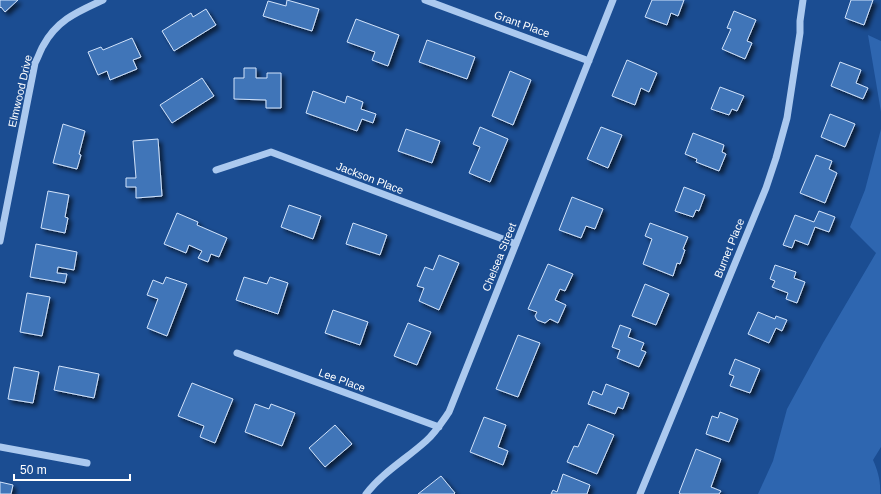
<svg xmlns="http://www.w3.org/2000/svg" width="881" height="494" font-family="Helvetica,sans-serif">
<style>
.green{fill:#2e66b0}
.building{fill:#3f74b8;stroke:#d1e3fb;filter:url(#shadow)}
.lines{fill:none;stroke-linecap:round;stroke-linejoin:round}
.minor{stroke:#abc9ef;stroke-width:7}
.labels{text-anchor:middle;dominant-baseline:central;stroke-width:3;stroke-linejoin:round;paint-order:stroke}
.street-label{font-size:11px;fill:#fff;stroke:#1b4d92}
</style>
<defs>
<filter id="shadow"><feDropShadow dx="3.5" dy="3.5" stdDeviation="2" flood-color="#0009"/></filter>
</defs>
<rect width="100%" height="100%" fill="#1b4d92"/>
<!-- green -->
<path class="green" d="M868 35 881 41V112Z
M881 129V447L873 460C878 471 881 482 880 494H758L773 461 787 409 823 343 876 253 850 227 865 190Z"/>
<!-- building -->
<path class="building" d="M0 0H18L5 12 1 7 0 8Z
M287 0 319 9 312 31 263 16 268 1 286 6Z
M652 0H684L678 16 671 13 667 25 645 17Z
M851 0H873L864 25 845 18Z
M206 9 216 25 174 51 162 31 191 13 193 17Z
M734 11 756 20 747 41 752 43 745 59 722 49 731 29 727 28Z
M356 19 399 35 388 66 372 60 375 52 347 42Z
M132 38 141 57 133 60 137 69 110 80 107 71 98 75 88 52 101 47 103 50Z
M427 40 475 57 467 79 419 62Z
M627 60 657 73 649 92 641 88 635 105 612 96Z
M840 62 861 70 856 83 868 88 863 99 831 86Z
M244 68H256V78H267V73H281V108H266V100L234 99V78H244Z
M510 71 531 80 513 125 492 116Z
M202 78 214 96 172 123 160 105Z
M720 87 744 96 737 111 732 109 729 115 711 109Z
M313 91 345 103 347 96 363 102 361 109 376 114 373 123 362 119 357 131 306 113Z
M830 114 855 124 845 147 821 137Z
M63 124 85 131 79 154 81 155 77 169 53 163Z
M480 127 508 139 490 182 469 173 480 147 473 144Z
M601 127 622 135 608 168 587 159Z
M406 129 440 141 432 163 398 151Z
M693 133 724 145 722 152 726 154 719 171 696 162 697 159 685 154Z
M158 139 162 196 136 198V187H126V178H136L133 141Z
M816 155 832 161 829 169 837 173 825 203 800 193Z
M684 187 705 195 699 211 696 210 693 217 675 211Z
M48 191 69 195 65 217 68 218 65 233 41 228Z
M572 197 603 209 595 229 586 226 581 238 559 230Z
M289 205 321 216 313 239 281 227Z
M819 211 835 217 829 232 815 227 808 245 795 240 792 248 783 245 795 215 814 222Z
M177 213 198 222 197 225 227 238 219 257 211 254 208 262 198 258 202 251 189 245 186 253 164 244Z
M353 223 387 235 380 255 346 244Z
M650 223 688 237 683 249 685 250 680 264 677 263 673 276 643 264 652 239 645 236Z
M36 244 77 252 74 270 58 267 57 273 67 274 65 283 30 277Z
M439 255 459 263 439 310 419 301 424 288 417 286 425 267 433 270Z
M548 264 573 274 565 291 560 289 555 300 566 305 558 323 550 319 549 320 545 323 537 320 535 316 537 312 528 309Z
M775 265 796 272 794 278 805 282 797 303 786 299 788 293 772 287 775 281 770 279Z
M166 277 187 284 167 336 147 328 158 299 147 295 153 280 163 284Z
M244 277 267 284 270 277 288 283 278 314 236 300Z
M645 284 669 294 656 325 632 316Z
M27 293 50 297 42 336 20 332Z
M333 310 368 322 360 345 325 333Z
M758 312 775 319 776 316 787 320 782 331 776 328 769 343 748 334Z
M408 323 431 332 417 365 394 356Z
M620 325 631 329 628 337 644 343 641 350 646 352 639 367 617 358 620 350 612 347Z
M518 335 540 343 518 397 496 389Z
M735 359 760 369 750 393 730 386 734 376 729 374Z
M59 366 99 374 94 398 54 390Z
M14 367 39 372 33 403 8 399Z
M192 383 233 399 215 443 200 437 204 426 178 416Z
M606 384 629 393 623 409 618 407 615 414 588 404 593 391 602 395Z
M255 404 269 409 271 404 295 413 282 446 245 432Z
M720 412 738 419 729 442 706 434 712 416 718 418Z
M484 417 506 425 498 447 508 451 503 465 470 452Z
M588 424 614 435 597 474 567 462 574 446 578 447Z
M335 425 352 444 325 467 309 448Z
M696 449 721 459 711 487 721 491 719 494H681L679 493Z
M563 474 590 485 587 494H551L553 490 557 492Z
M441 476 455 493 454 494H418Z
M0 482 13 485 11 494H0Z"/>
<g class="lines">
<!-- minor -->
<path class="minor" d="M425 0 589 61
M216 170 271 152 516 244
M0 241 35 63C38 58 40 51 43 46 57 20 77 12 103 0
M237 353 439 427
M0 447 87 463
M366 494C382 473 406 459 426 441 435 433 442 422 449 412L613 0
M640 494 766 188 776 158 787 118 800 33V21L803 0"/>
</g>
<g class="labels">
<!-- street labels -->
<g class="street-label">
<text transform="translate(522 24) rotate(20)">Grant Place</text>
<text transform="translate(20 91) rotate(-77)">Elmwood Drive</text>
<text transform="translate(370 178) rotate(21)">Jackson Place</text>
<text transform="translate(729 248) rotate(-68)">Burnet Place</text>
<text transform="translate(499 257) rotate(-68)">Chelsea Street</text>
<text transform="translate(342 380) rotate(20)">Lee Place</text>
</g>
</g>
<!-- scale -->
<path d="M14 474v6h116v-6" fill="none" stroke="#ffffff" stroke-width="2"/>
<text x="20" y="474" font-size="12" fill="#ffffff" stroke="#1b4d92" stroke-width="3" paint-order="stroke">50 m</text>
</svg>
